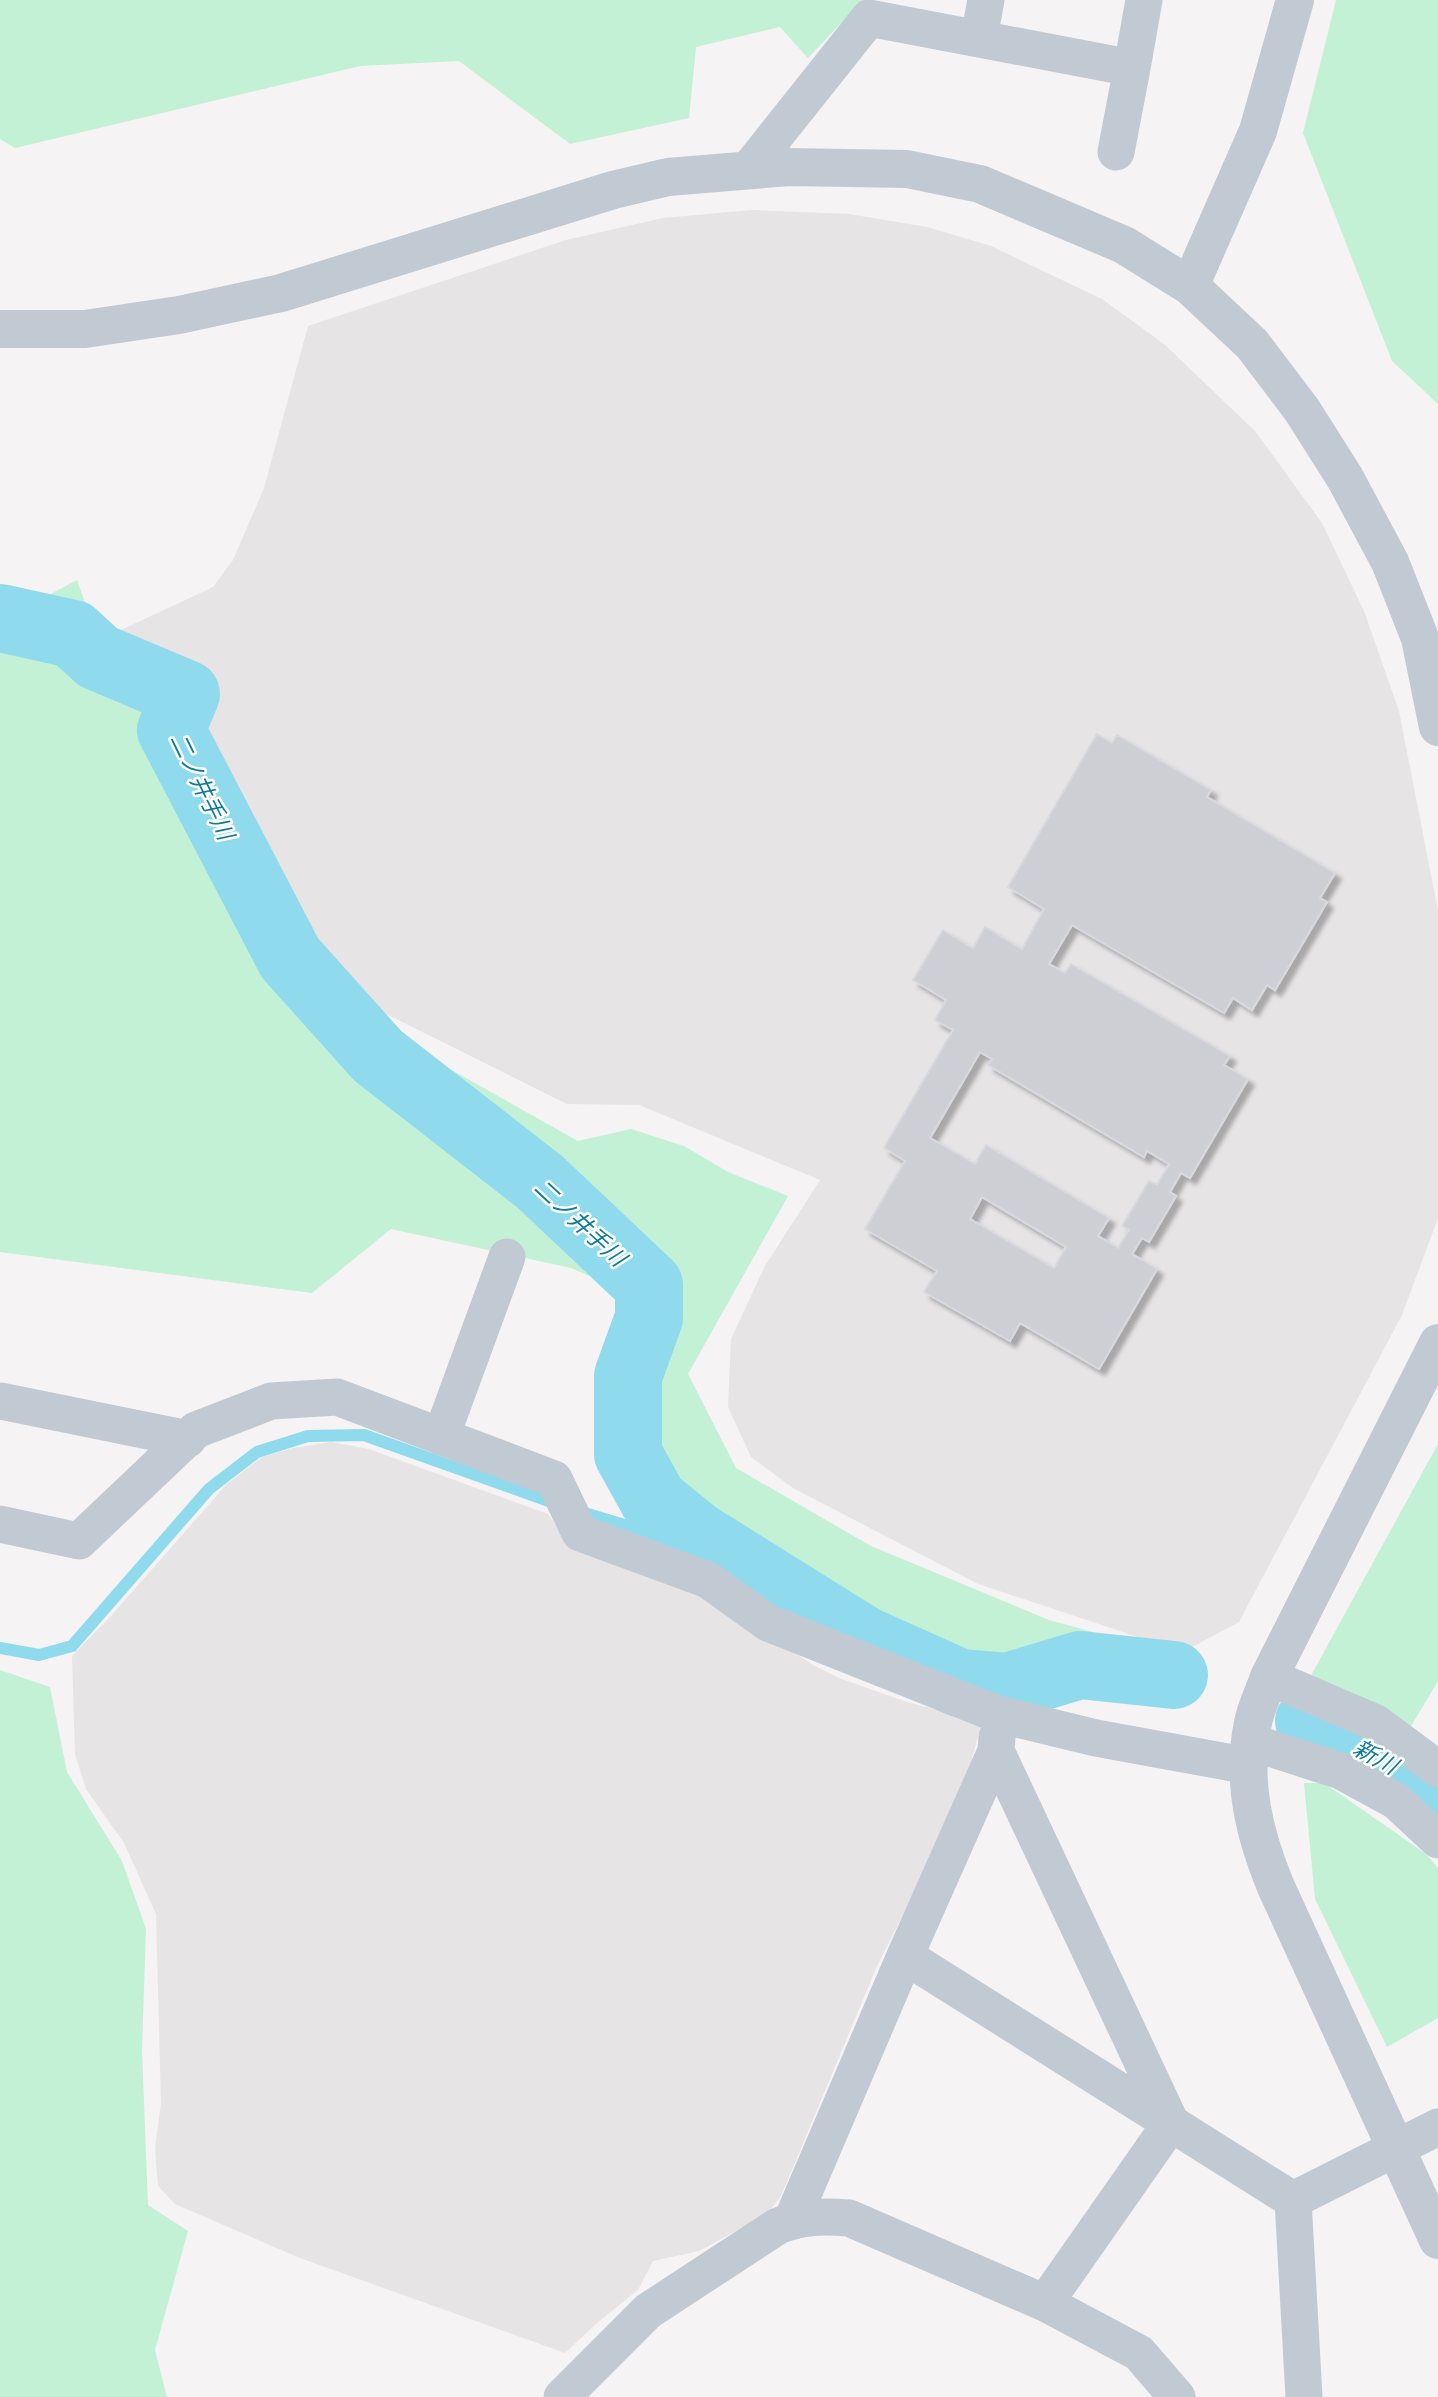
<svg xmlns="http://www.w3.org/2000/svg" width="1438" height="2397" font-family="'Golos Text','Noto Sans JP',sans-serif">
<style>
.education{fill:#e6e4e5}
.green{fill:#c3f1d5}
.lines{fill:none;stroke-linecap:round;stroke-linejoin:round}
.stream{stroke:#90daee;stroke-width:12}
.river{stroke:#90daee;stroke-width:68}
.building{fill:#cdcfd5;stroke:#d7d9de;stroke-width:2;fill-rule:evenodd;filter:url(#shadow)}
.minor{stroke:#c1cad2;stroke-width:37}
.tertiary{stroke:#c1cad2;stroke-width:38}
.labels{text-anchor:middle;dominant-baseline:central;stroke-width:5;stroke-linejoin:round;paint-order:stroke}
.water-label{font-size:23px;font-style:italic;fill:#0c7c9b;stroke:#fff}
</style>
<defs>
<filter id="shadow"><feDropShadow dx="6" dy="6" stdDeviation="2" flood-color="#0004"/></filter>
</defs>
<rect width="100%" height="100%" fill="#f5f3f3"/>
<!-- education -->
<path class="education" d="M751 210 849 214 927 227 991 246 1102 299 1164 344 1255 431 1322 523 1364 611 1399 711 1438 911V1218L1402 1315 1239 1622 1183 1652 978 1584 793 1488 751 1457 728 1407 731 1339 765 1266 820 1180 639 1105 567 1104 336 989 194 711 208 697 197 687 111 647 119 631 213 587 233 560 264 488 308 326 566 240 663 218Z
M331 1442 369 1449 548 1514 571 1549 704 1592 813 1665 839 1678 907 1702 976 1720 981 1725 961 1800 877 1966 781 2196 766 2215 699 2251 653 2261 638 2290 597 2323 565 2353 300 2258 175 2204 158 2186 155 2148 161 2103 156 1914 124 1843 86 1789 75 1754 72 1656 110 1617 227 1484 262 1457 293 1448Z"/>
<!-- green -->
<path class="green" d="M0 0H863L808 58 780 27 696 47 689 118 570 144 459 61 360 66 15 148 0 139Z
M1336 0H1438V404L1392 361 1303 133Z
M77 580 97 636 149 706 274 970 578 1141 631 1129 684 1146 728 1172 788 1196 688 1374 736 1468 871 1546 1049 1620 1192 1659 1170 1684 1114 1680 1098 1697 958 1667 703 1524 648 1459 645 1386 667 1309 571 1268 391 1229 312 1293 0 1252V586L47 596Z
M1438 1444V1681L1407 1733 1308 1681Z
M0 1670 50 1687 67 1772 122 1861 146 1929 142 2050 148 2205 188 2231 155 2350 167 2397H0Z
M1304 1783H1324L1426 1854 1438 1868V2018L1387 2047 1315 1899Z"/>
<g class="lines">
<!-- stream -->
<path class="stream" d="M578 1511 644 1531 696 1535
M0 1648 39 1655 72 1646 209 1489 257 1452 308 1436 364 1435 560 1505"/>
<!-- river -->
<path class="river" d="M0 618 73 634 98 657 186 694 171 730 290 958 378 1056 540 1182 649 1285V1318L628 1376V1454L654 1501 696 1535 864 1640 960 1683 1007 1687 1080 1665 1174 1675
M1309 1721 1398 1766 1438 1798"/>
</g>
<!-- building -->
<path class="building" d="M1097 734 1112 743 1117 735 1211 790 1207 797 1335 873 1320 898 1327 902 1275 990 1267 985 1252 1010 1233 998 1224 1013 1072 925 1049 964 1065 973 1071 964 1230 1056 1224 1065 1248 1079 1190 1178 1181 1173 1170 1192 1176 1196 1149 1242 1142 1238 1132 1254 1157 1269 1099 1369 1020 1323 1010 1341 924 1292 937 1271 865 1229 905 1161 884 1148 953 1030 935 1020 946 1000 913 980 943 930 973 948 985 927 1022 949 1044 909 1008 887ZM980 1052 992 1059 988 1065 1144 1157 1147 1151 1169 1164 1157 1185 1149 1181 1122 1226 1129 1230 1118 1248 1098 1236 1109 1218 986 1145 975 1164 930 1138ZM982 1197 1066 1247 1054 1268 970 1219Z"/>
<g class="lines">
<!-- minor -->
<path class="minor" d="M979 38 986 0
M1132 68 1144 0
M748 170 869 18 1132 68 1116 152
M0 1401 188 1439
M441 1437 507 1257
M0 1524 79 1541 196 1430 271 1401 337 1397 554 1479 580 1533 708 1580 768 1623 997 1714 1096 1738 1249 1766
M1269 1677 1376 1723 1438 1769
M1251 1742 1341 1771 1396 1801 1438 1840
M996 1751 1171 2123 1045 2303
M905 1956 1293 2200 1304 2397
M1293 2200 1438 2127
M792 2220 905 1956 996 1751 997 1737
M562 2397 648 2311 778 2226C802 2216 823 2216 849 2218L1045 2303 1139 2353 1177 2397"/>
<!-- tertiary -->
<path class="tertiary" d="M1190 286 1258 131 1295 0
M0 329H85L179 315 281 293 613 190 668 177 789 167 907 169 980 184 1124 245 1190 286 1252 344 1302 410 1345 478 1390 562 1420 638 1438 727
M1438 1343 1269 1677C1264 1692 1256 1707 1253 1723 1241 1780 1254 1834 1276 1887L1438 2240"/>
</g>
<g class="labels">
<!-- water labels -->
<g class="water-label">
<text transform="translate(203 786) rotate(64)">二ノ井手川</text>
<text transform="translate(581 1222) rotate(43)">二ノ井手川</text>
<text transform="translate(1376 1756) rotate(29)">新川</text>
</g>
</g>
</svg>
